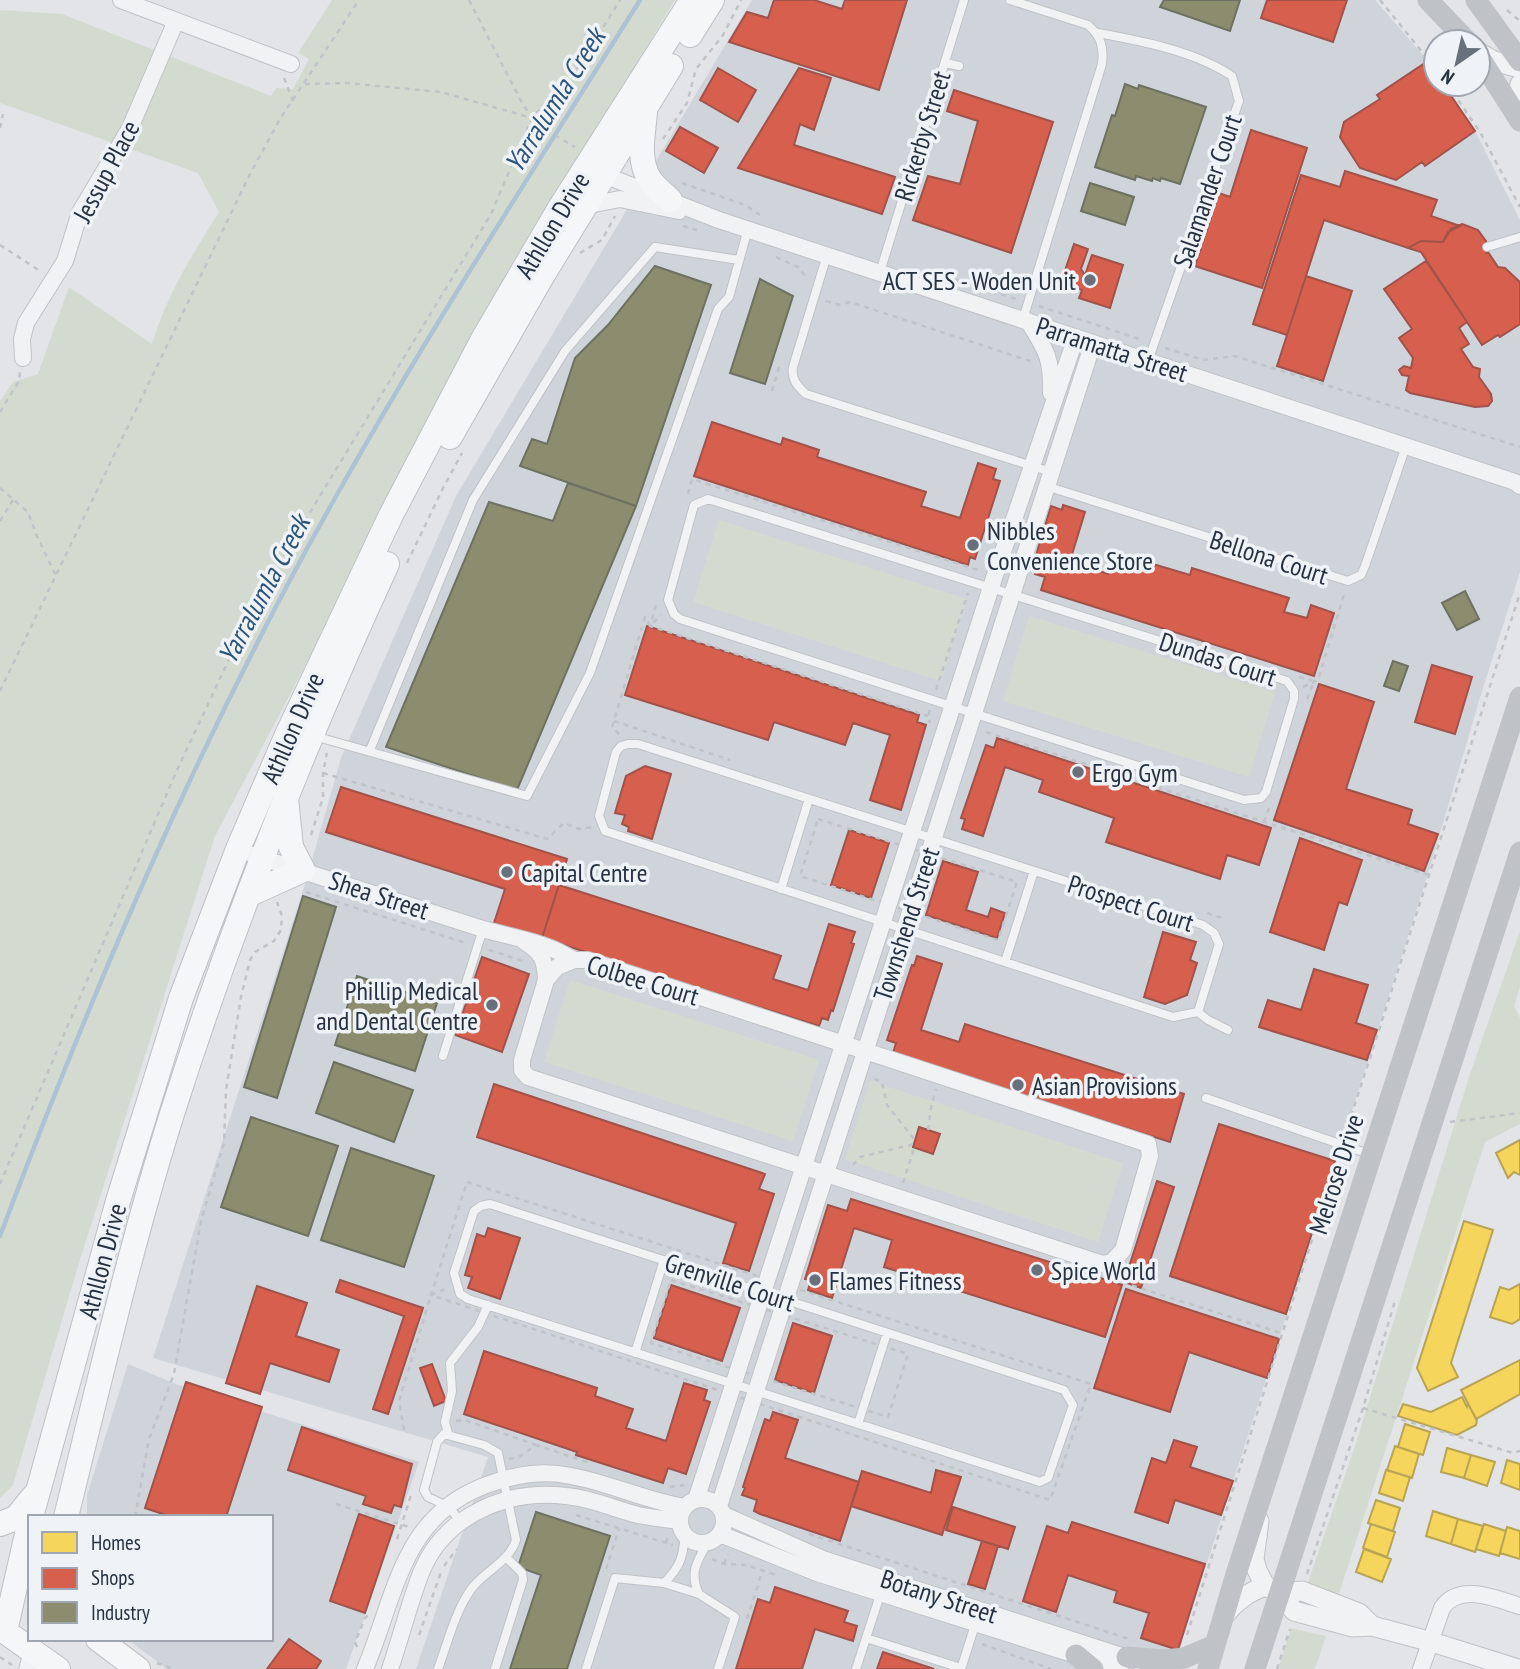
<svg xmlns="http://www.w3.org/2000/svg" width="1520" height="1669" font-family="'PT Sans Narrow',sans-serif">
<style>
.built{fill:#cfd4db}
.green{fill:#d3dbd1}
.homes{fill:#f6d55c;stroke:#b8a454;stroke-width:2}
.shops{fill:#d6604d;stroke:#a1524a;stroke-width:2}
.industry{fill:#8c8c6e;stroke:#6d7161;stroke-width:2}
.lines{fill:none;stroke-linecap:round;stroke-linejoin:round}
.stream{stroke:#adc2d5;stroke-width:4.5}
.service-casing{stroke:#c0c2c5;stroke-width:10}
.minor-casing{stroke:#c0c2c5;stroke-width:18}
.tertiary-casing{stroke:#c0c2c5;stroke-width:21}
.primary-casing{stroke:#bdc1c5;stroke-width:26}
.path{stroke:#c0c3c7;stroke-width:2.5;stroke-dasharray:5 5;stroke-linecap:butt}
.service{stroke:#f1f2f4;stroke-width:8}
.minor{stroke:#f1f2f4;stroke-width:16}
.tertiary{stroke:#f1f2f4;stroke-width:19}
.secondary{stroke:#bfc2c7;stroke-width:21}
.primary{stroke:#f5f6f7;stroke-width:24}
.poi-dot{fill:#68707c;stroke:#eff3f7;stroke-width:2.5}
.labels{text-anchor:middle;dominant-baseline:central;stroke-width:7;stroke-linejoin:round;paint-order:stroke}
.street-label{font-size:26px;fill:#263242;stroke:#eff3f7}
.poi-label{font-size:26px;fill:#263242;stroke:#eff3f7;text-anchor:start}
.water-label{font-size:28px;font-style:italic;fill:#2c537a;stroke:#eff3f7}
</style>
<rect width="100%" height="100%" fill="#e2e4e7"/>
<!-- built -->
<path class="built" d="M752 0H1375L1428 61 1436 84H1443L1475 131 1520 220V572L1483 688 1426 880 1173 1669H416L488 1457 153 1358 307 878 341 758 456 496Z
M128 1364 176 1384 419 1462 346 1669H167L127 1639H271V1517H87V1495Z"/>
<!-- green -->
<path class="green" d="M332 0H675L481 319 330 619 215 836 79 1263 13 1485 0 1498V401L13 382 38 374 69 287 152 344C167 294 192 255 219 212L198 173 0 103V10L62 14 271 96 276 88 293 89 309 59 298 53Z
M719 520 967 599 941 681 693 602Z
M1029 616 1275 692 1249 777 1003 701Z
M1520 931V987L1514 1006 1520 1018V1124L1485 1142 1337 1600 1307 1585 1354 1449 1469 1077Z
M570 980 819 1060 793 1141 544 1062Z
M870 1081 1123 1163 1098 1242 845 1159Z
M1291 1628 1326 1636 1315 1669H1278Z"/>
<!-- homes -->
<path class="homes" d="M1520 1140V1175L1514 1172 1508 1178 1496 1153Z
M1464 1221 1493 1230 1451 1363 1458 1377 1428 1391 1417 1368Z
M1520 1284V1319L1512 1324 1490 1317 1500 1287 1509 1290Z
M1520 1360V1394L1476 1419 1461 1390Z
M1462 1397 1467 1407 1468 1404 1477 1420 1476 1425 1457 1435 1398 1416 1403 1404 1431 1412Z
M1405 1424 1430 1432 1423 1455 1398 1447Z
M1395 1446 1419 1454 1412 1478 1387 1470Z
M1447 1448 1471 1455 1464 1478 1441 1472Z
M1471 1455 1495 1462 1487 1486 1464 1478Z
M1507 1460 1520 1464V1490L1501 1483Z
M1386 1470 1410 1477 1403 1501 1379 1493Z
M1376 1500 1400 1508 1393 1531 1368 1523Z
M1433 1511 1458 1519 1451 1544 1426 1536Z
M1458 1519 1483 1526 1475 1552 1451 1544Z
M1371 1524 1395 1532 1387 1557 1363 1548Z
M1484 1524 1506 1531 1499 1556 1476 1549Z
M1507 1527 1520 1531V1559L1500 1553Z
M1364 1549 1391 1559 1382 1582 1356 1572Z"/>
<!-- shops -->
<path class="shops" d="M774 0H814L842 9 845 0H907L879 90 729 42 747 12 768 18Z
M1267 0H1347L1333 42 1261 18Z
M1428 61 1436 73V84H1443L1475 131 1425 166 1422 162 1396 180 1360 168 1340 137 1344 122 1380 99 1377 95Z
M718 68 756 90 738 122 700 100Z
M799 68 831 78 814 130 800 124 794 145 895 177 882 214 738 168Z
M954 90 1053 122 1011 253 913 220 928 176 960 184 978 121 947 111Z
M680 127 718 148 704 173 666 151Z
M1251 130 1307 148 1262 288 1195 266 1219 193 1230 197Z
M1345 171 1437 200 1431 216 1460 226 1448 232 1443 242 1421 241 1408 248 1324 220 1287 335 1253 324 1301 175 1340 187Z
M1462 224 1478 230 1486 241V253L1488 252 1498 267 1505 268 1520 282V324L1500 337 1498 335 1482 345 1421 252 1408 248 1421 241 1443 242 1451 229Z
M1074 244 1088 249 1081 269 1085 275 1092 255 1123 265 1110 308 1079 298 1082 290 1076 288 1075 290 1060 285Z
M1426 261 1467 322 1459 328 1469 344 1461 349 1473 367 1480 369 1479 377 1491 394 1492 401 1488 406 1475 407 1410 393 1406 390 1409 376 1402 375 1399 370 1404 366 1411 368 1413 358 1399 338 1412 329 1384 289Z
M1306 276 1352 291 1323 381 1277 366Z
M712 422 781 445 783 438 819 450 817 457 926 492 921 506 960 518 978 463 996 469 993 479 1000 481 975 559 970 557 968 565 694 476Z
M1063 505 1085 512 1070 561 1108 574 1113 556 1152 568 1153 564 1190 575 1192 568 1289 598 1284 612 1307 618 1311 605 1334 613 1314 676 1041 590 1045 577 1035 574 1039 563 1034 562 1051 506 1062 510Z
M647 626 919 715 917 722 926 725 901 810 870 800 890 735 853 723 845 745 774 722 768 740 625 695Z
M1432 665 1472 677 1455 734 1415 722Z
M1319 684 1374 702 1346 789 1412 810 1408 824 1438 834 1424 871 1274 820Z
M997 738 1271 828 1259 865 1227 855 1220 879 1106 842 1114 818 1039 792 1043 780 1005 767 983 836 962 829 965 819 961 818 986 745 994 748Z
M645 766 671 774 652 839 628 831 629 827 622 824 625 815 615 813 626 776Z
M341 787 567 859 542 938 494 923 505 889 326 832Z
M849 830 889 843 871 898 831 885Z
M1300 838 1362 860 1347 905 1339 902 1324 950 1270 932Z
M943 861 978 872 966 910 988 917 991 908 1005 913 997 938 926 915Z
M559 885 781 956 773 979 808 990 829 924 855 932 851 943 854 944 833 1011 831 1010 828 1020 822 1018 819 1026 542 938Z
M1163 932 1196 942 1190 960 1197 963 1187 995 1165 1004 1144 997Z
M917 956 942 964 921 1030 959 1042 965 1024 1184 1094 1170 1142 893 1053 896 1043 887 1040 912 965 914 966Z
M482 957 529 974 502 1052 455 1035Z
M1314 969 1368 985 1356 1023 1377 1030 1367 1060 1259 1027 1268 1000 1301 1010Z
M494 1084 765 1174 759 1189 774 1194 749 1271 723 1263 736 1223 477 1137Z
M1219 1124 1335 1161 1286 1314 1170 1276Z
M919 1127 940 1134 933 1154 913 1147Z
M1157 1181 1174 1187 1141 1288 1124 1282Z
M851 1199 1122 1285 1105 1337 884 1267 892 1240 854 1228 832 1298 808 1290 811 1280 805 1279 828 1205 847 1211Z
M488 1228 520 1238 500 1299 468 1288 472 1277 465 1275 477 1234 485 1237Z
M340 1280 423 1308 388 1414 373 1409 404 1316 336 1292Z
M671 1285 740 1308 722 1361 654 1338Z
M257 1286 307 1303 296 1336 339 1350 329 1382 270 1363 260 1394 226 1383Z
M1126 1289 1279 1339 1267 1378 1189 1352 1170 1412 1094 1388Z
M793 1323 832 1336 814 1393 775 1380Z
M484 1351 597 1388 595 1396 633 1409 626 1428 666 1441 684 1383 707 1390 704 1400 710 1402 686 1474 668 1468 663 1483 576 1455 577 1452 464 1414Z
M432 1364 446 1401 434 1406 420 1368Z
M186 1382 262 1407 226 1517H172L145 1508Z
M773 1412 798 1420 785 1458 859 1482 840 1541 760 1514 754 1511 757 1500 742 1495 745 1488 743 1487 765 1419 770 1421Z
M302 1427 412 1464 401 1507 394 1505 391 1513 363 1504 366 1496 288 1470Z
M1174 1440 1197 1447 1190 1467 1233 1481 1221 1515 1175 1500 1168 1523 1135 1512 1152 1458 1166 1463Z
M936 1470 961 1477 942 1535 851 1506 862 1471 931 1493Z
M953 1507 1015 1527 1008 1549 946 1530Z
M359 1514 394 1526 365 1613 330 1601Z
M1072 1522 1205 1564 1178 1650 1141 1638 1149 1613 1114 1602 1117 1591 1068 1575 1056 1612 1023 1601 1047 1526 1068 1533Z
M982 1541 998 1546 985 1589 968 1584Z
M775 1587 848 1611 844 1622 857 1626 853 1641 815 1629 802 1669H736L758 1599 770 1603Z
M289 1639 321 1661 316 1669H267Z
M883 1652 934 1669H877Z"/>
<!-- industry -->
<path class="industry" d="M1164 0H1240L1230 31 1160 7Z
M1125 84 1138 89 1139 85 1206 107 1180 184 1161 178 1160 181 1153 178 1152 181 1136 176 1135 180 1095 167 1112 115 1115 116Z
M1090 183 1134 197 1125 225 1081 211Z
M655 266 711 285 636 506 520 466 532 439 547 444 575 358 608 325Z
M760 279 793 296 765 384 730 373Z
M568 483 636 506 517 790 386 747 489 502 553 521Z
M1465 591 1479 619 1457 630 1442 603Z
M1393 661 1408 666 1399 691 1384 686Z
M303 896 336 907 277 1098 244 1087Z
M357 976 437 1003 415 1071 335 1045Z
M334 1062 413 1090 394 1142 316 1113Z
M251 1117 338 1146 308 1236 221 1207Z
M351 1148 434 1176 404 1267 321 1240Z
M536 1512 610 1536 567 1669H510L541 1575 518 1567Z"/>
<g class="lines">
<!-- stream -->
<path class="stream" d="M0 1236C97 978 206 724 343 484 436 319 540 160 640 0"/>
<defs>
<path id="service" d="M1010 0 1088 25C1101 36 1104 47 1102 64L1023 319
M1098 33C1142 41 1194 51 1232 76L1239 101 1148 361
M945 63 959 66
M1487 247 1520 237
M827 255 793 367C791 379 797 386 806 394L1051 472
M880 272 964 0
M1046 486 1348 581 1361 575 1365 566 1406 446
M708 499 1287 681 1294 691V699L1266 792 1261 798 1244 800 680 619 674 614 668 600 694 505Z
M314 736 527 796 590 673 718 309 729 297 748 229
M628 744H638L1203 925 1214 933 1219 944 1198 1012 1173 1017 605 831 599 816 616 752 621 746Z
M370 750 473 500 565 351 655 247 739 260
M781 889 809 799
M1005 962 1034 871
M1198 1012 1208 1020 1228 1030
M443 1056 483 929
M1206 1098 1369 1154
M490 1204 1064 1390 1073 1405 1048 1478 1040 1482 468 1299 460 1294 454 1273 474 1211 481 1206Z
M635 1353 664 1260
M858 1424 887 1333
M448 1433 445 1422 452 1391 450 1363 478 1327 488 1305
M664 1583C681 1566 683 1557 685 1534
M699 1594C689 1573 697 1561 708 1542
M866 1638 961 1668
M438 1669C448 1642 455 1611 472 1588 485 1571 510 1561 516 1540L498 1453 484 1445 444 1434 437 1442 424 1490 428 1497 447 1506 461 1521
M495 1669 523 1580 522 1573 506 1557
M586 1669 615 1578 664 1583 699 1594 735 1617 718 1669
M856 1669 881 1592
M961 1669 976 1622"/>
<path id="minor" d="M121 0 291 64
M604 175 719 220 1515 482 1520 486
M584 206 620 199 679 211
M1028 321C1046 350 1052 358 1051 393
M23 358 22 339 26 323 65 261 80 212 130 128 176 21
M253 855 483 929C515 938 546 942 574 960
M525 942C542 952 545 960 546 980
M574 960H588L1148 1144 1150 1156 1123 1250 1112 1262 1103 1264 528 1077 522 1070V1060L546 980 557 967Z
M680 1521a22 22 0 1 1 44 0a22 22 0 1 1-44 0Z
M696 1500 994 578 1076 337
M719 1506 1093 343
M724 1515 823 1559 1137 1661
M720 1534 817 1573 1120 1669
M365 1669C397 1592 402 1513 492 1483 519 1474 544 1470 571 1476 610 1483 646 1501 685 1507
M390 1669C401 1637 409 1604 421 1573 444 1515 507 1489 566 1496 591 1498 614 1509 638 1515 652 1518 666 1519 680 1521
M1421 1669 1442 1608C1460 1582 1496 1599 1520 1606"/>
<path id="tertiary" d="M1478 52 1494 61 1520 68
M1520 84 1518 99 1520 109
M1259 1521 1254 1559 1257 1570 1265 1586 1280 1593 1294 1611 1353 1627 1372 1626 1432 1642 1518 1669
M1280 1593 1302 1591 1359 1613 1372 1626
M1224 1616C1236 1601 1247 1593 1265 1586
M29 1669 33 1652"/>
<path id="primary" d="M690 35 712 0
M645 113C643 135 637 160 650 180 655 187 664 194 670 200
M450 437 541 278 671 66
M248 895 303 870 291 847 286 799
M31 1517 118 1201 181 998 238 849 286 737 391 515 483 339 558 211 692 0
M66 1517C99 1383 130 1248 171 1117 231 928 304 744 387 564
M0 1524 16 1518 33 1497
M0 1628 58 1669
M5 1631 30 1521
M98 1639 138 1669"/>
</defs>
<!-- service casing -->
<use href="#service" class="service-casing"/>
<!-- minor casing -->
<use href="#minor" class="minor-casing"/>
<!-- tertiary casing -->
<use href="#tertiary" class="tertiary-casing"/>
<!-- primary casing -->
<use href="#primary" class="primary-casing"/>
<!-- path -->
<path class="path" d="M469 0 521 101 532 118
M1380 0 1436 69
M1507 10 1520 21
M284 78 293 101
M305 84 347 83 441 92 532 118 541 127 575 147
M1447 84 1480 132 1520 207
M0 128 3 114
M663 139 687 103 696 69 723 35 741 0
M682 183 745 205 760 215
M683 226 697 230
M0 245 40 271
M580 253 602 240 615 216
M776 257 798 267 807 278
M925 270 1016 299
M826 301 839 305 850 302 1033 362
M1039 306 1142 340
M1165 348 1203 360 1235 356 1520 447
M772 391 780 364
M0 412 19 381 20 371
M0 488 28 512 36 534 56 576
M688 494 692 479 981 571
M0 521 13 500
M407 563 443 488 462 453
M656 605 650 626 928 716
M1299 677 1314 681 1306 703
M1303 687 1318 680 1345 591
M936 690 968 593
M0 691 249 176 280 119 359 0
M930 710 928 716 930 723
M614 721 730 760
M986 732 1429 875
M619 734 612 727 645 617 650 626 661 615
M323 773 547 839 564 823 579 829 592 827
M818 819 1017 882 998 940 800 876Z
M1264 822 1270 805
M311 835 323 798V773L327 753
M306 892 466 943
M1207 913 1225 919
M489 950 523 961
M1450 1122 1520 1113
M928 1130 931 1108 936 1089
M1345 1135 1520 593
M853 1165 860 1157 911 1145 914 1139 887 1105 882 1082 872 1078
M467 1182 1091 1384 1050 1500 431 1295Z
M903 1183 913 1152 911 1146
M0 1184 177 770 258 598 491 214 532 118 580 65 620 0
M1118 1274 1121 1282 1284 1334
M671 1280 908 1354 888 1417 651 1343Z
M1363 1408 1513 1453 1520 1451
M456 1421 465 1420 536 1445
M404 1430 399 1401 431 1295 448 1288
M509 1459 519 1457 536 1445 590 1463
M670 1487 684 1485
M336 1504 409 1527
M576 1515 673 1545
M135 1517 149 1439 174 1374 201 1221 224 1143 226 1090 241 997 250 960 255 952 274 941 281 930 282 916 277 902
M809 1534 1129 1639
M397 1539 412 1492
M666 1543 668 1536
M712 1559 724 1564 746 1565 776 1575
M724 1564 728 1554
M444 1566 457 1549
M606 1569 619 1529
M1307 1574 1363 1408 1395 1301
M747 1619 762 1572
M419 1635 441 1572
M1187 1635 1339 1154
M982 1644 1051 1669
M357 1647 355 1642 365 1618 368 1615
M0 1657 12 1665
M157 1663 173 1669
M1277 1669 1290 1629"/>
<!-- service -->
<use href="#service" class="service"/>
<!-- minor -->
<use href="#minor" class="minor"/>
<!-- tertiary -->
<use href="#tertiary" class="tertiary"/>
<!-- secondary -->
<path class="secondary" d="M1428 0 1468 42
M1476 0 1520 61
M1478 55 1520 121
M1076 1655 1093 1669
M1127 1657 1164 1660 1184 1658 1215 1645
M1208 1669 1236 1574 1520 697
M1255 1669 1520 852"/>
<!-- primary -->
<use href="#primary" class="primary"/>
</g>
<!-- markers -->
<g class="poi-dot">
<circle cx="1090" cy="280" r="7"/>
<circle cx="973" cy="545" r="7"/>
<circle cx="1078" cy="772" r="7"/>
<circle cx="507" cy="872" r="7"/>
<circle cx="492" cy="1005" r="7"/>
<circle cx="1018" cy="1085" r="7"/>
<circle cx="1037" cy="1270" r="7"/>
<circle cx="815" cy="1280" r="7"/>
</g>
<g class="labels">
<!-- street labels -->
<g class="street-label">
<text transform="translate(922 136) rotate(-73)">Rickerby Street</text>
<text transform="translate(106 171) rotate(-62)">Jessup Place</text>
<text transform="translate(1207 191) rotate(-71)">Salamander Court</text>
<text transform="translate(552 225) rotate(-59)">Athllon Drive</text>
<text transform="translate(1112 349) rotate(18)">Parramatta Street</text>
<text transform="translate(1269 557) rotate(18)">Bellona Court</text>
<text transform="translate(1218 659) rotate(18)">Dundas Court</text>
<text transform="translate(292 728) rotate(-66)">Athllon Drive</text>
<text transform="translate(379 895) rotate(18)">Shea Street</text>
<text transform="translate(1131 903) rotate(18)">Prospect Court</text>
<text transform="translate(906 924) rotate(-72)">Townshend Street</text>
<text transform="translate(643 980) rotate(17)">Colbee Court</text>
<text transform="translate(1336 1174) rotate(-72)">Melrose Drive</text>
<text transform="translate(102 1261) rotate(-75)">Athllon Drive</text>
<text transform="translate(730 1282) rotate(18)">Grenville Court</text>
<text transform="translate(939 1596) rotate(18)">Botany Street</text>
</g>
<!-- poi labels -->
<g class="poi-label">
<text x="1076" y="280" text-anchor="end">ACT SES - Woden Unit</text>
<text x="987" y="530">Nibbles<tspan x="987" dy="30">Convenience Store</tspan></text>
<text x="1092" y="772">Ergo Gym</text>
<text x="521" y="872">Capital Centre</text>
<text x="478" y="990" text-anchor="end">Phillip Medical<tspan x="478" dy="30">and Dental Centre</tspan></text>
<text x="1032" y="1085">Asian Provisions</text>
<text x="1051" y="1270">Spice World</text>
<text x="829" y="1280">Flames Fitness</text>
</g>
<!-- water labels -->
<g class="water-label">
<text transform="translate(554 100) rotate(-58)">Yarralumla Creek</text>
<text transform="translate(263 589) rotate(-62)">Yarralumla Creek</text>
</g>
</g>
<!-- legend -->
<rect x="28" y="1515" width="245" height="126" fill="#eff3f7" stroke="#9fa6af" stroke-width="2"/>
<rect x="42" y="1532" width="35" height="21" fill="#f6d55c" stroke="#9fa6af" stroke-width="2"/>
<text x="91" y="1550" font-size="21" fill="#263242">Homes</text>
<rect x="42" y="1568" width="35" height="21" fill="#d6604d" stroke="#9fa6af" stroke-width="2"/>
<text x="91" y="1585" font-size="21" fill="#263242">Shops</text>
<rect x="42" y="1602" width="35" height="21" fill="#8c8c6e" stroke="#9fa6af" stroke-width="2"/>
<text x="91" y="1620" font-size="21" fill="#263242">Industry</text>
<!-- north arrow -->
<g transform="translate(1457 63) rotate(214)"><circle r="33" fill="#eff3f7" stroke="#9fa6af" stroke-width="2"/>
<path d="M0-5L12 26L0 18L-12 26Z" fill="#68707c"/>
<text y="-10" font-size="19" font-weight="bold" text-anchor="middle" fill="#263242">N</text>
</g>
</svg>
